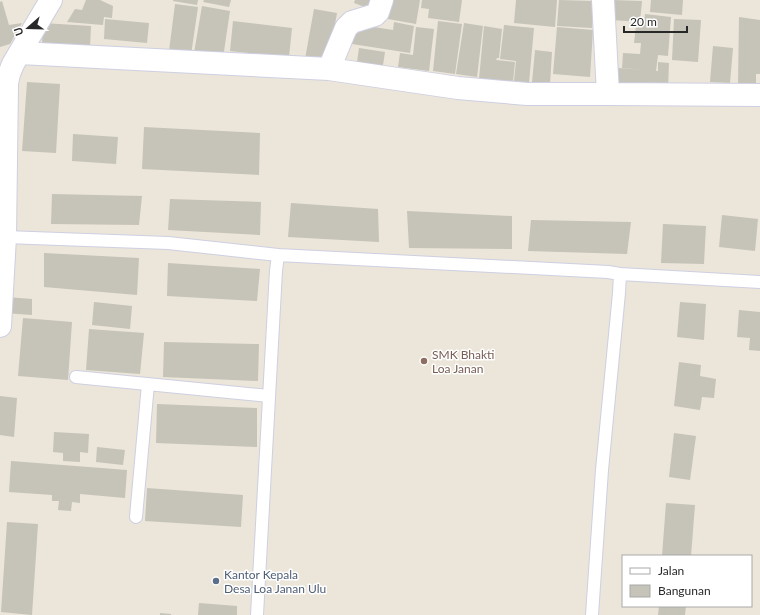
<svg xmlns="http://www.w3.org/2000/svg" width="760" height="615" font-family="Lato,sans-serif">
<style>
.building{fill:#c6c3b9}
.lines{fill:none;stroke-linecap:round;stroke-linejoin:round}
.lane-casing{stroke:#cecfe2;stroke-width:14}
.street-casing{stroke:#cecfe2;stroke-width:24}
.lane{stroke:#fff;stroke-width:12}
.street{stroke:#fff;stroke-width:22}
.education-dot{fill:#8d6e63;stroke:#fff;stroke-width:1.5}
.service-dot{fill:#5c6f8a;stroke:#fff;stroke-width:1.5}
.labels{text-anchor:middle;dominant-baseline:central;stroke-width:3;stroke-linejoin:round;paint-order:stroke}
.education-label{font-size:12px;fill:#785e54;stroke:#fff;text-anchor:start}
.service-label{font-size:12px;fill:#4e5e75;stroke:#fff;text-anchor:start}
</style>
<rect width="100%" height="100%" fill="#ebe6d9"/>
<!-- building -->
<path class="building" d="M86 0H100L113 6 112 18 104 17 103 25 67 22 75 9 82 10Z
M173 0H198L197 5 173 1Z
M204 0H231L229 7 203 2Z
M355 0H377L373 10 354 3Z
M391 0H420L416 24 388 19Z
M422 0H462L459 22 428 18 429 9 421 8Z
M516 0H557L555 27 514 23Z
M559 0 594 1 592 28 557 26Z
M612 0 642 1 640 22 611 20Z
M651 0H683L682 15 650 12Z
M2 1 9 25 22 23 10 44 0 47V2Z
M175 4 198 7 191 55 169 51Z
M202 6 230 11 223 58 194 53Z
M314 9 337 13 328 64 305 59Z
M645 14 671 17 668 56 658 55 656 71H658V62L669 63 668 88 617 84 618 68 647 70 622 68 623 53 640 54 641 43H634L636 25 644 26Z
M739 17 760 20V74H756V86L738 85Z
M105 19 149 23 147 43 104 39Z
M674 19 701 20 698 62 672 60Z
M233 21 292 28 289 57 230 51Z
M438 21 462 24 455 74 433 71Z
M394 22 414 26 410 53 352 44 355 24 393 30Z
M43 23 91 26 90 48 42 45Z
M464 23 483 26 477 77 456 74Z
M504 25 534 28 529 83 514 81 516 61 500 59Z
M484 26 502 29 499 58H497L496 60 515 62 513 82 495 80V82L479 79Z
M416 27 434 29 429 71 398 67 400 53 413 55Z
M557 27 593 30 590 77 553 74Z
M713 46 733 48 730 83 710 82Z
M359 48 385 52 382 72 356 69Z
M535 50 552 52 550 84 532 82Z
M27 82 60 84 56 153 22 151Z
M144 127 260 133 259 175 142 169Z
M73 134 118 137 116 164 72 161Z
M52 194 142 196 139 225 51 224Z
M170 199 261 202 260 235 168 230Z
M291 203 378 209 379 242 288 237Z
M407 211 512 216V249L409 248Z
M722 215 758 219 755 251 719 247Z
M531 220 631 222 627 254 528 251Z
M663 224 706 226 704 264 661 263Z
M44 253 139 258 137 295 44 287Z
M168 263 260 269 257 301 167 296Z
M6 297 32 299V315L4 313Z
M94 302 132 306 130 329 92 325Z
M680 302 706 304 704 340 677 337Z
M739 310 760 312V351L749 350 750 338 737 337Z
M23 318 72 322 68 380 18 376Z
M89 329 144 333 140 374 86 370Z
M164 342 259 344 258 381 163 377Z
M679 362 701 365 700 376 716 379 714 398 702 397 700 410 674 406Z
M0 396 17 398 14 437 0 435Z
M157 404 257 408V447L156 443Z
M54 432 89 434 88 453 80 452V462L63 461V453L53 452Z
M674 433 696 436 690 480 669 477Z
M97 447 125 450 123 465 96 462Z
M11 461 127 470 125 498 80 494V503L72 502 71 511 58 510 59 501H52V495L9 492Z
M147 488 243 495 241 527 145 521Z
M666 503 695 505 691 556H662Z
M7 522 38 524 32 615 1 612Z
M199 603 237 606V615H198Z
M659 606H686L685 615H658Z
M160 613 171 614V615H160Z"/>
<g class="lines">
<defs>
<path id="lane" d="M5 237 168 243 278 255
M620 274 760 282
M76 377 269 396
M136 517 148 384
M257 615 276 271 278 255 608 272 620 274 619 293 602 470 592 615"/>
<path id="street" d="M603 0 608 94
M20 53 329 69 458 88 527 94H608L760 95
M329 69 346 28 352 22 375 15 378 12 382 0
M0 326 5 237 7 83 9 74 13 64 51 0"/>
</defs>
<!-- lane casing -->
<use href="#lane" class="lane-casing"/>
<!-- street casing -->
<use href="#street" class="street-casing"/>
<!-- lane -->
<use href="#lane" class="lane"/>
<!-- street -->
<use href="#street" class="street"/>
</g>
<!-- markers -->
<circle class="education-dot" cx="424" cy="361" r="4"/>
<circle class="service-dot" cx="216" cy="581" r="4"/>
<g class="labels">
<!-- education labels -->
<g class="education-label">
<text x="432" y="354">SMK Bhakti<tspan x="432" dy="14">Loa Janan</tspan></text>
</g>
<!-- service labels -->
<g class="service-label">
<text x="224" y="574">Kantor Kepala<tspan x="224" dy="14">Desa Loa Janan Ulu</tspan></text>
</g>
</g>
<!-- legend -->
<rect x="622" y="555" width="130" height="52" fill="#ffffff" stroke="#a9a9a9"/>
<rect x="630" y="568" width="20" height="6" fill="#ffffff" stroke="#a9a9a9"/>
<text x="658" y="575" font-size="12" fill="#282828">Jalan</text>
<rect x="630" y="585" width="20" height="12" fill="#c6c3b9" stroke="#a9a9a9"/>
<text x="658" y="595" font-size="12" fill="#282828">Bangunan</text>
<!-- north arrow -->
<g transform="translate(28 28) rotate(250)" stroke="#ffffff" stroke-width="3" paint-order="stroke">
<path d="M0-3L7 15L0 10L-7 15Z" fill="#282828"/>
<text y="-6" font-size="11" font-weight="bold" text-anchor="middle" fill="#282828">U</text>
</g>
<!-- scale -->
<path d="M624 26v6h63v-6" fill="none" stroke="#282828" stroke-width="2"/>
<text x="630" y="26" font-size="12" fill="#282828" stroke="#ffffff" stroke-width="3" paint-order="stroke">20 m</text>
</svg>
